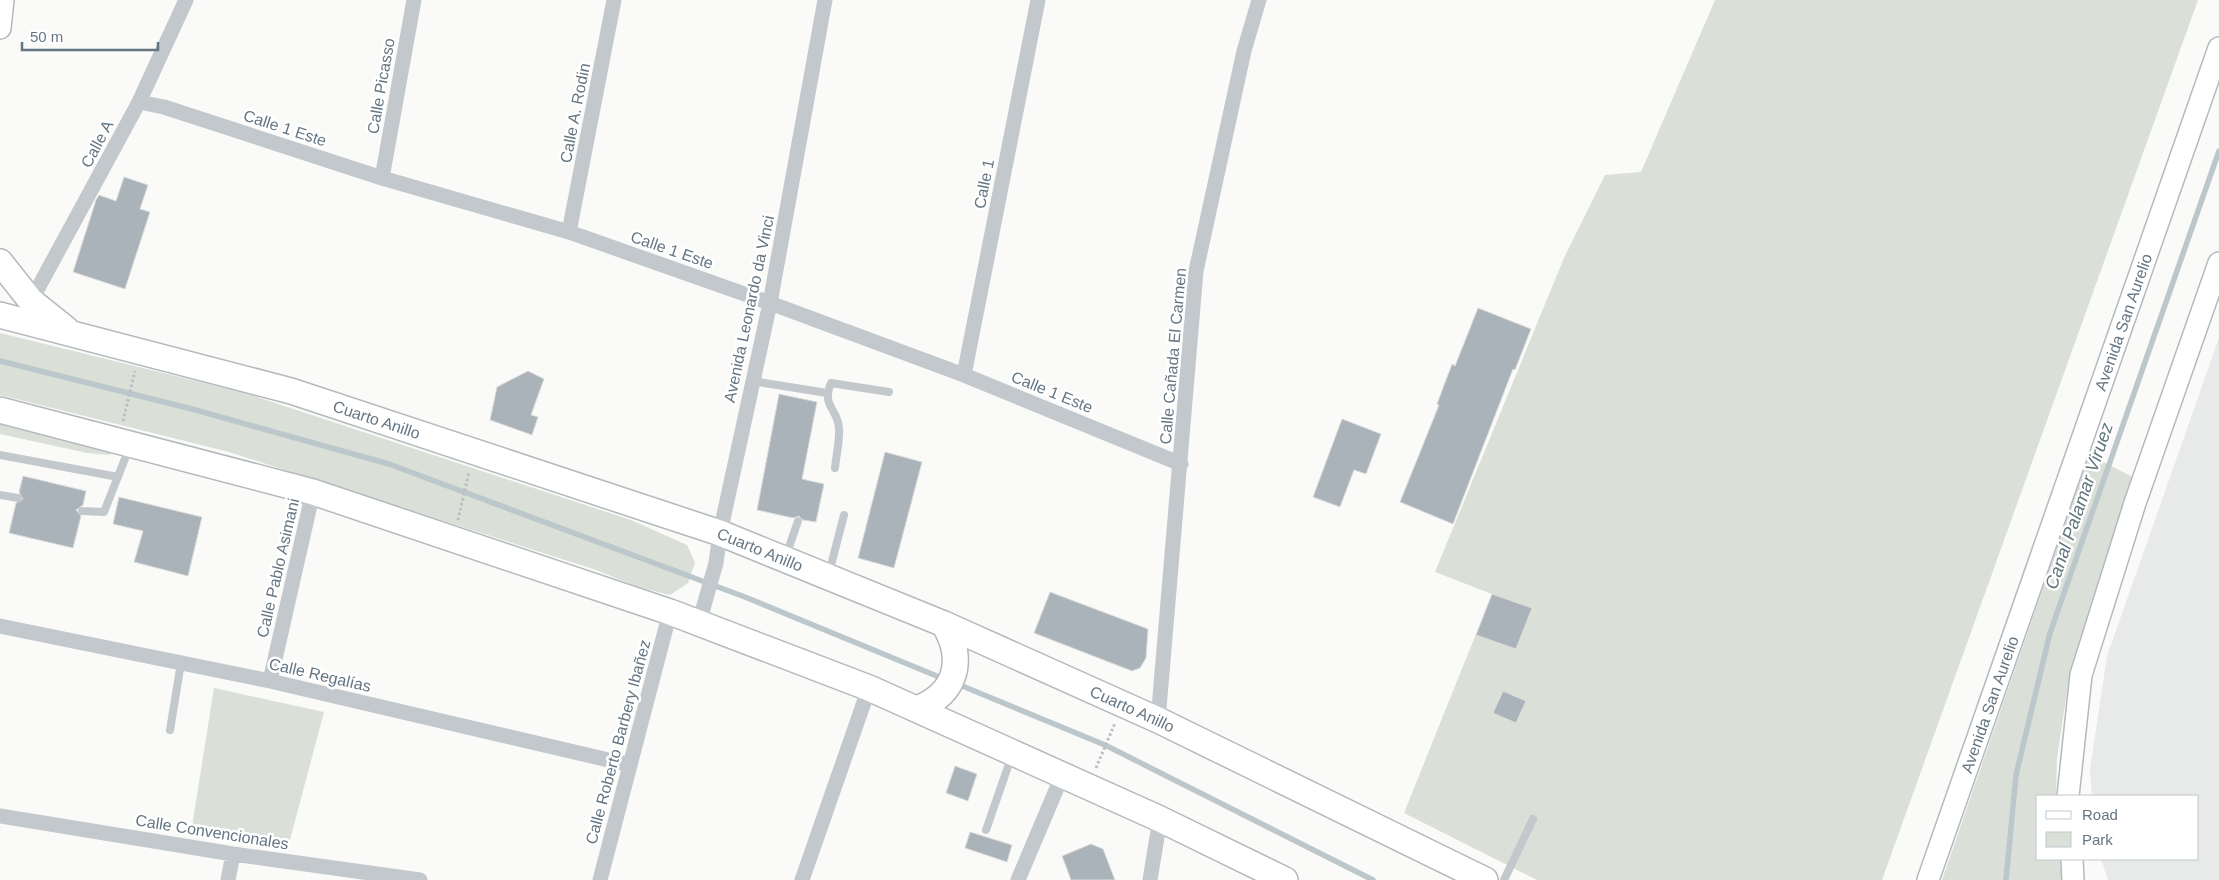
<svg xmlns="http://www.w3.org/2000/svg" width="2219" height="880" font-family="Helvetica,sans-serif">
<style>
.built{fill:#e8e9e9}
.green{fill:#dadfd7}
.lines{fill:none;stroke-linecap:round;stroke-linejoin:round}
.stream{stroke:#bbc7cb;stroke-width:5.5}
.building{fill:#aab3b9;stroke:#dcdcda}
.secondary-casing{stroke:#b3babf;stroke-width:24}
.trunk-casing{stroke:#b4b9bd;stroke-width:28}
.path{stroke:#bbbfc2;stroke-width:3;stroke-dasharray:2.5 2.5;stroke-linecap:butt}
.service{stroke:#c3c8cc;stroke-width:8}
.minor{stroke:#c3c8cc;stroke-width:15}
.secondary{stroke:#fff;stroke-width:21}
.trunk{stroke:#fff;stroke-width:25}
.labels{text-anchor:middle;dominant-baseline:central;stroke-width:5;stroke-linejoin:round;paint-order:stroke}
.street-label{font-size:16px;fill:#657683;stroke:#fff}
.water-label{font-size:18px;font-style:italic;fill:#60757c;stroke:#fff}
</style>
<rect width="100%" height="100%" fill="#fafaf8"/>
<!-- built -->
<path class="built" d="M2219 338V880H2108L2101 859H2198V796H2092L2090 770 2107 656Z"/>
<!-- green -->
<path class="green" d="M1715 0H2198L1882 880H1537L1404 813 1492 594 1435 572 1564 258 1605 175 1641 172Z
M0 333 245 393 631 520 687 545 695 563 688 583 670 595 638 587 596 570 229 452 0 395Z
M0 420 113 450 109 455 87 453 0 434Z
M2089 455 2133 477 2070 672 2057 758 2056 796H2038V859H2060L2062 880H1942Z
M214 688 324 712 287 851 191 833Z"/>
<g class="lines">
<!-- stream -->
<path class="stream" d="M0 361 192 409 389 464 745 597 944 679
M955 683 1105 745 1373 880
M2006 880 2016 775 2050 633 2219 151"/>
</g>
<!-- building -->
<path class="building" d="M124 177 148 185 140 209 150 212 125 289 73 272 96 200 99 195 116 201Z
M1478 308 1531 329 1515 370 1513 369 1453 524 1400 502 1439 405 1437 404 1452 364 1455 366Z
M528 371 544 379 531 415 538 417 532 435 490 420 497 387Z
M779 394 817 402 802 479 824 484 816 522 803 520 799 516 793 518 757 510Z
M1342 419 1381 434 1366 474 1354 470 1340 507 1313 497Z
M885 452 922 462 894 568 858 558Z
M23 476 86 491 83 505 76 510 81 516 73 548 9 533 16 503 23 499 19 492Z
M119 497 202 517 188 576 134 562 143 531 113 524Z
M1050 592 1148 629 1146 658 1140 668 1132 671 1034 633Z
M1492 594 1532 608 1516 649 1476 635Z
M1503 691 1526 701 1516 723 1493 713Z
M955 766 977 774 968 801 946 793Z
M970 832 1012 845 1007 862 965 848Z
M1091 844 1103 849 1115 880H1071L1062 856Z"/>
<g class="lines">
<defs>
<g id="secondary">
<path d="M0 28 3 0"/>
<path d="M2068 796 2081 675 2135 503 2219 263"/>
<path d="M2072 859 2073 880"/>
<path id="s1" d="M1928 880 2219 48"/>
</g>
<g id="trunk">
<path d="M0 262 31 301 66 329"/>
<path id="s2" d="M0 315 291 391 720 533 944 624 1158 720 1485 880"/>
<path d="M0 410 313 492 670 612 869 688 1160 819 1285 880"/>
<path d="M917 709C957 693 965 660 944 624"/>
</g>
</defs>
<!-- secondary casing -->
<use href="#secondary" class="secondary-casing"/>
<!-- trunk casing -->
<use href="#trunk" class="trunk-casing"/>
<!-- path -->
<path class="path" d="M123 421 135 371
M458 520 469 472
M1096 768 1115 723"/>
<!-- service -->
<path class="service" d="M752 381 827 393
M0 455 118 477
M835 468C836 456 840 441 839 428 838 409 821 406 831 383L889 392
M0 495 18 498
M82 511 104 512 130 446
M786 556 798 521
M829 573 844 515
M170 730 181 663
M986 830 1012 755
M1504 880 1533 819"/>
<!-- minor -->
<path class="minor" d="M139 102 164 107 382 178 569 232 770 303 964 375 1181 464
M382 178 414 0
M569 232 614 0
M31 301 139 102 186 0
M964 375 1038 0
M699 623 716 563 720 533 770 303 825 0
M0 626 270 681 630 765
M270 681 313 492
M1158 720 1196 271 1244 51 1259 0
M0 816 233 854 420 880
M228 880 233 854
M600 880 670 612
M802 880 869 688
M1018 880 1062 776
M1150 880 1160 819"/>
<!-- secondary -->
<use href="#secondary" class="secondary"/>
<!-- trunk -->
<use href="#trunk" class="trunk"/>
</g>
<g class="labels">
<!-- street labels -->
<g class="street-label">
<text transform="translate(381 86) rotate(-80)">Calle Picasso</text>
<text transform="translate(575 113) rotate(-79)">Calle A. Rodin</text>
<text transform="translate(285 128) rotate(18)">Calle 1 Este</text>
<text transform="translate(97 144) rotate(-62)">Calle A</text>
<text transform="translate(984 184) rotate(-79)">Calle 1</text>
<text transform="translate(672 250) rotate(19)">Calle 1 Este</text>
<text transform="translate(749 309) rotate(-78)">Avenida Leonardo da Vinci</text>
<text stroke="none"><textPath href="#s1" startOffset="591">Avenida San Aurelio</textPath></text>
<text transform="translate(1173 356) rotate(-85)">Calle Cañada El Carmen</text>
<text transform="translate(1052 392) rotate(22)">Calle 1 Este</text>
<text stroke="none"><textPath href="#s2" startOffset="391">Cuarto Anillo</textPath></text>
<text stroke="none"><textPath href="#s2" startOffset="796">Cuarto Anillo</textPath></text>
<text transform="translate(278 568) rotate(-77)">Calle Pablo Asimani</text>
<text transform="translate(320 675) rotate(13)">Calle Regalías</text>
<text stroke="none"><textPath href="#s1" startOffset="186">Avenida San Aurelio</textPath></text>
<text stroke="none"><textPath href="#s2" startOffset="1201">Cuarto Anillo</textPath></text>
<text transform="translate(618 742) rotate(-75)">Calle Roberto Barbery Ibañez</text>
<text transform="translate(212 832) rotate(9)">Calle Convencionales</text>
</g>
<!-- water labels -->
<g class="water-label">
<text transform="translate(2079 506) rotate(-71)">Canal Palamar Viruez</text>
</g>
</g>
<!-- legend -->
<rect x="2036" y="795" width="162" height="65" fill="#ffffff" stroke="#c1c8cd"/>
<rect x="2046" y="811" width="25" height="8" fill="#ffffff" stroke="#c1c8cd"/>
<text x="2082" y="820" font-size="15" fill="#657683">Road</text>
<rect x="2046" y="832" width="25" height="15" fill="#dadfd7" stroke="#c1c8cd"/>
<text x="2082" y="845" font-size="15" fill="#657683">Park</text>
<!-- scale -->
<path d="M22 42v8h136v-8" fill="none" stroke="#657683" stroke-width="2.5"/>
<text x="30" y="42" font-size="15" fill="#657683" stroke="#ffffff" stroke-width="4" paint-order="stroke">50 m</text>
</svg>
